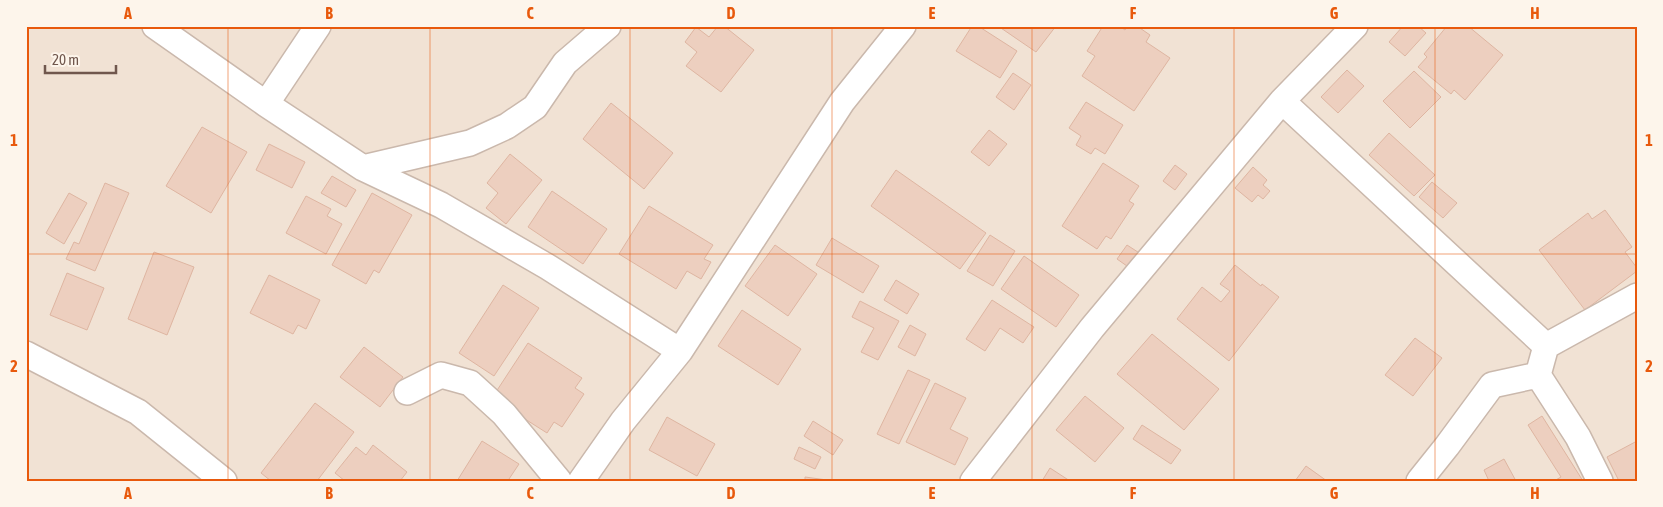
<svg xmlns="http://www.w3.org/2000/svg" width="1663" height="507" font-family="'Asap Condensed',sans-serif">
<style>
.residential{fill:#f1e2d4}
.building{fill:#edcfbf;stroke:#deb5a1}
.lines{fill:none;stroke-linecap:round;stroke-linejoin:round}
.street-casing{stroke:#cab8ac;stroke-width:28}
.street{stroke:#fff;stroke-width:25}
.grid{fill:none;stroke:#e8590c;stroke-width:1;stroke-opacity:0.55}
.neatline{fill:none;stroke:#e8590c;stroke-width:2}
.grid-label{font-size:16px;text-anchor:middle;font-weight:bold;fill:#e8590c}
</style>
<rect width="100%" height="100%" fill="#faf0e5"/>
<!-- residential -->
<path class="residential" d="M26 26H1637V481H26Z"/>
<!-- building -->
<path class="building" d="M718 26H724L754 50 721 92 686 66 697 52 685 42 696 27 709 37Z
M972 26H978L1017 51 1000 78 956 51Z
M998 26H1056L1036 52Z
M1103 26H1119L1125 30 1128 26H1137L1150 35 1146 42 1170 58 1134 111 1082 76 1095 56 1087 51Z
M1403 26H1418L1426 33 1405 56 1389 42Z
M1447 26H1468L1503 55 1465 100 1454 90 1451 94 1418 67 1427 57 1424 54Z
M1347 70 1364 86 1338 113 1321 97Z
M1414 71 1441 97 1410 128 1383 101Z
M1013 73 1031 85 1014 110 996 97Z
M1086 102 1123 125 1105 154 1095 148 1091 154 1076 145 1081 136 1069 128Z
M611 103 673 153 644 189 583 139Z
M202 127 247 152 211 213 166 186Z
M989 130 1007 144 989 166 971 152Z
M1389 133 1435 175 1414 196 1369 155Z
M269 144 305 162 292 188 256 170Z
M510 154 542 180 506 224 486 208 498 193 487 183Z
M1103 163 1139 186 1129 201 1134 204 1111 239 1106 236 1097 249 1062 226Z
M1175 165 1187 174 1175 190 1163 181Z
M1253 167 1267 180 1263 185 1270 191 1263 199 1258 195 1252 202 1235 188Z
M896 170 986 233 960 269 871 206Z
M332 176 356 190 346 207 321 193Z
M1432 182 1457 203 1443 218 1419 197Z
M105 183 129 193 95 271 66 259 74 242 79 244Z
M552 191 607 229 583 264 528 227Z
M69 193 87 203 64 244 46 233Z
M372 193 412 215 379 273 374 270 366 284 332 265Z
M306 196 331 209 327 216 342 224 326 254 286 233Z
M649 206 713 245 704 259 711 262 701 279 687 271 676 289 619 254Z
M1605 210 1632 247 1625 252 1637 268V271L1585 310 1539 250 1588 213 1592 219Z
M990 235 1015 251 993 286 967 271Z
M832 238 879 266 863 293 816 265Z
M775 245 817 274 788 316 745 286Z
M1127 245 1144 256 1134 271 1117 259Z
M154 252 194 267 167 335 128 319Z
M1024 256 1079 295 1056 327 1001 289Z
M1235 265 1261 286 1262 284 1279 297 1229 361 1177 319 1202 287 1221 302 1230 291 1220 284Z
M67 273 104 288 87 330 50 315Z
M269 275 320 300 306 329 298 325 293 334 250 313Z
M896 280 919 294 907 314 884 300Z
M503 285 539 308 494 376 459 353Z
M992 300 1034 327 1023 343 1000 328 985 351 966 339Z
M860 301 899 321 878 360 861 352 874 328 852 317Z
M742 310 801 349 778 385 718 346Z
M910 325 926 334 915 356 898 347Z
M1152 334 1219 389 1184 430 1117 374Z
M1415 338 1442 358 1413 396 1385 375Z
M528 343 582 378 575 388 584 394 562 427 554 422 547 433 492 398Z
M364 347 403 377 380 407 340 377Z
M908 370 930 380 899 444 877 434Z
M935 383 966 398 950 429 968 438 955 465 906 442Z
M1085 396 1124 428 1095 462 1056 430Z
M315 403 354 432 317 481H271L261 473Z
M1542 416 1583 481H1554L1561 477 1528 425Z
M667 417 715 444 697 476 649 450Z
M813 421 843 440 833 455 804 436Z
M1142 425 1181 450 1171 464 1133 439Z
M482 441 519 464 509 479 512 481H457Z
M1637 441V481H1619L1607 457Z
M373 445 407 472 400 481H345L335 473 356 447 366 455Z
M799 447 821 457 815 469 794 459Z
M1504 459 1516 481H1489L1484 470Z
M1306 466 1327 481H1295Z
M1050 468 1070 481H1042Z
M805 477 827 480V481H805Z"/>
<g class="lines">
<defs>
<path id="street" d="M155 26 266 104 363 168 441 205 548 267 680 351
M1282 101 1546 346
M266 104 318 26
M363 168 470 143 507 126 535 107 565 63 608 26
M26 354 138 412 224 481
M1538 375 1578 437 1600 481
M407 392 441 375 470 383 504 414 559 481
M581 481 623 421 680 351 842 102 903 26
M973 481 1092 328 1282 101 1355 26
M1419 481 1447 446 1492 385 1538 375 1546 346 1637 296"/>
</defs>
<!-- street casing -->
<use href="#street" class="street-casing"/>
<!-- street -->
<use href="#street" class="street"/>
</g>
<!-- grid -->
<path class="grid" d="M228 26V481M430 26V481M630 26V481M832 26V481M1032 26V481M1234 26V481M1435 26V481M26 254H1637"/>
<!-- border -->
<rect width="1663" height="507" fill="none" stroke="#fdf5eb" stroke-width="55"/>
<!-- scale -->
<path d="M45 65v8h71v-8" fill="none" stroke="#70574d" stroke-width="2.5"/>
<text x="52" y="65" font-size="15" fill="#70574d" stroke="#fdf5eb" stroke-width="4" paint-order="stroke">20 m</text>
<rect x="28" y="28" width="1608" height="452" class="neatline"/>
<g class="grid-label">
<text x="128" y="19">A</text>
<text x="329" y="19">B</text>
<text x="530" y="19">C</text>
<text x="731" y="19">D</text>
<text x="932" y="19">E</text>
<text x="1133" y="19">F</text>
<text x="1334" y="19">G</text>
<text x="1535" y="19">H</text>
<text x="14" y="146">1</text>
<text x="1649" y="146">1</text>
<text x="14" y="372">2</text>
<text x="1649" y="372">2</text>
<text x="128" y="499">A</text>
<text x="329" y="499">B</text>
<text x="530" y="499">C</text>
<text x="731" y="499">D</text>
<text x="932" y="499">E</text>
<text x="1133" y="499">F</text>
<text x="1334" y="499">G</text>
<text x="1535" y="499">H</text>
</g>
</svg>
